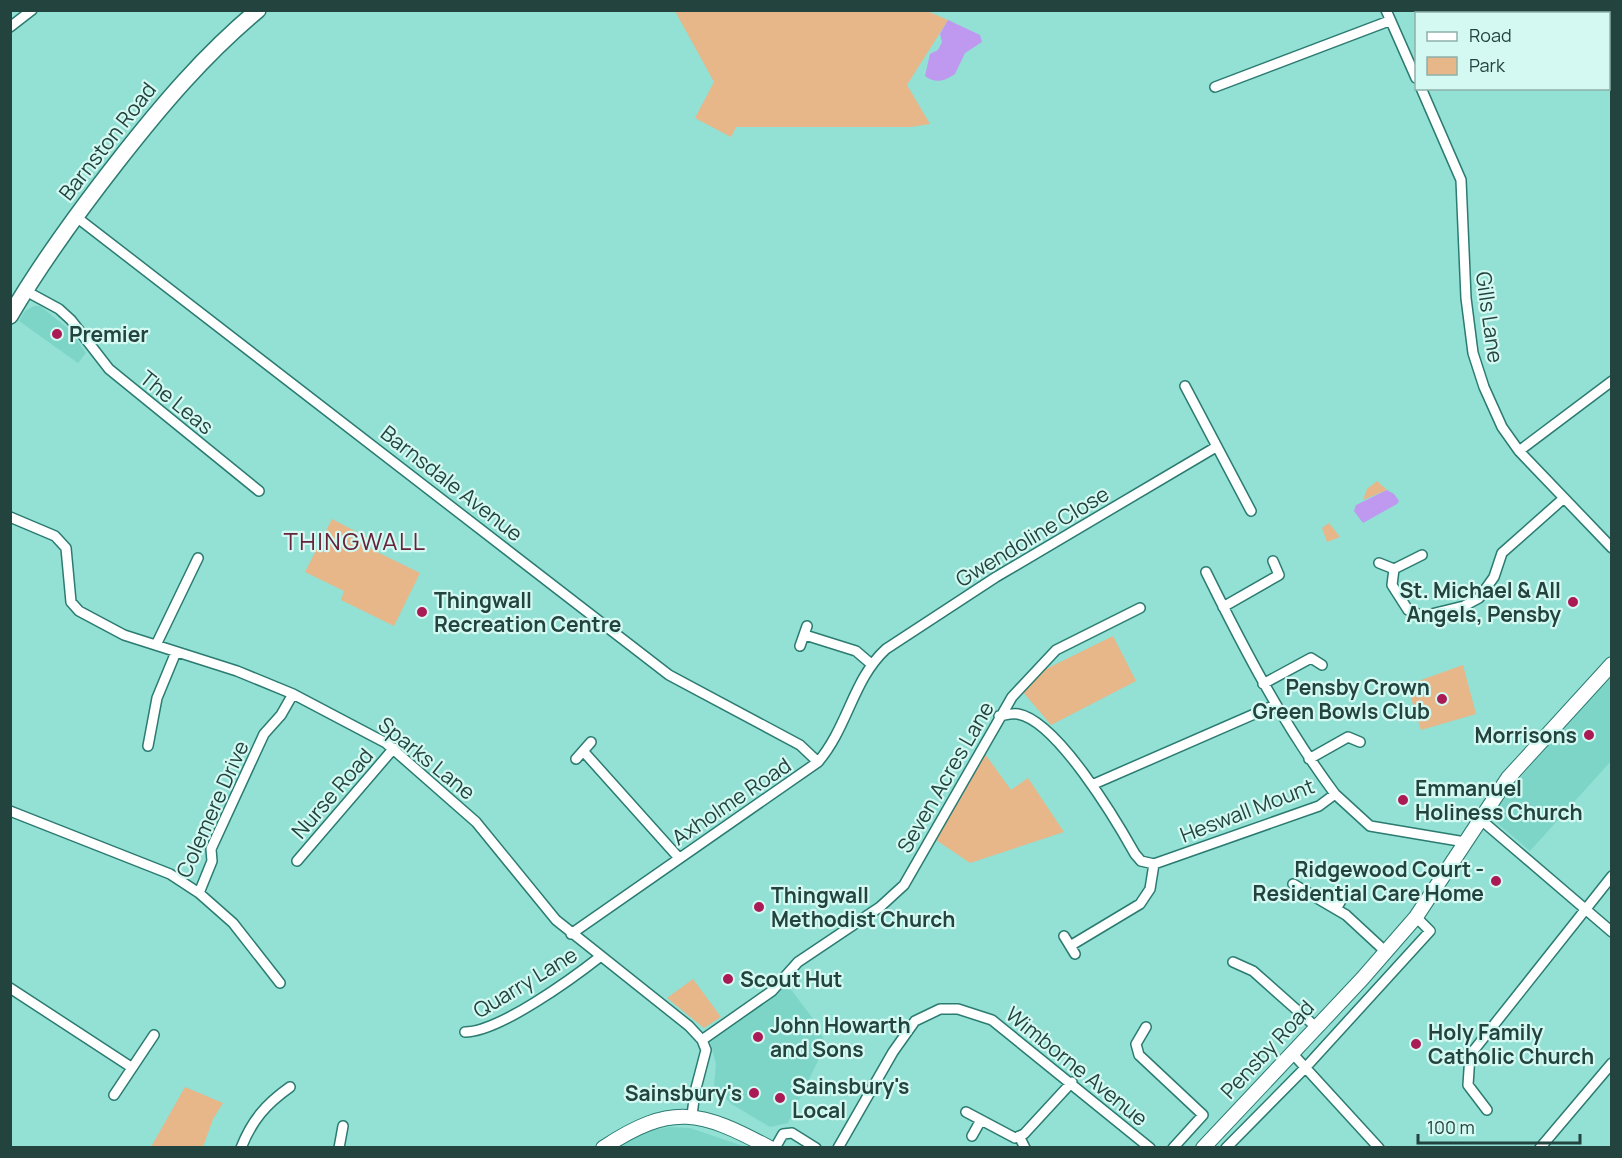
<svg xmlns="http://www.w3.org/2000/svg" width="1622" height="1158" font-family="Manrope,sans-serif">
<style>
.built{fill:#7dd5c8}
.green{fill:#e7b689}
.water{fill:#bf98f0}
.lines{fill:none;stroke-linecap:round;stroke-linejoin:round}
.street-casing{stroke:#2b7b71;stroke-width:12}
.secondary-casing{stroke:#2b7b71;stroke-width:16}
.primary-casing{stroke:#2b7b71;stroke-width:18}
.street{stroke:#fff;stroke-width:9}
.secondary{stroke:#fff;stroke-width:14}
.primary{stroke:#fff;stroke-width:15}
.poi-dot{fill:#aa1a54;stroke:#d4f9f2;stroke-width:2}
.labels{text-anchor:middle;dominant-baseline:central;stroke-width:4.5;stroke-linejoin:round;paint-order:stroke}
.street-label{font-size:21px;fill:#23433e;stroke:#d4f9f2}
.poi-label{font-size:21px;font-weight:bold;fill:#23433e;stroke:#d4f9f2;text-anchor:start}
.quarter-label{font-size:24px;letter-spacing:1.5px;fill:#672339;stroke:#d4f9f2}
</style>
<rect width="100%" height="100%" fill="#93e0d4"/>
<!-- built -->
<path class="built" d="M34 306H40L70 330 86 353 78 363 19 321 25 311Z
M1611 678V761L1530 851 1490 817 1557 731Z
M786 983 814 1020 826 1044 788 1123 770 1127 730 1103 714 1086 716 1064 709 1037 776 993Z
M669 1127 690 1128 746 1147 612 1148 648 1131Z"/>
<!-- green -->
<path class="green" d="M675 11H927L948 20 907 85 930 124 911 127H736L731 137 695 118 714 82Z
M1377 481 1387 490 1363 500 1367 489Z
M332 519 370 539 367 547 420 573 394 626 341 600 344 591 305 572Z
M1329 523 1340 537 1327 542 1322 528Z
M1113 636 1136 681 1051 725 1023 692 1046 669Z
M1463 665 1476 714 1421 730 1407 685Z
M985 754 1011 790 1028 778 1064 832 970 863 936 840Z
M693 979 721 1017 704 1028 667 998Z
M185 1087 223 1103 213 1119 203 1147H151Z"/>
<!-- water -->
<path class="water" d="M948 20 980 35 982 42 965 53 955 74C944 81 936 84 925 76L930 54 938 50 942 42 940 34Z
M1387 490 1394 494 1399 501 1397 504 1363 523 1354 511 1356 505Z"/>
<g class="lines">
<defs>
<path id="street" d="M1386 10 1416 78
M10 27 32 10
M1215 87 1389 21
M1421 88 1461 180 1466 298 1473 353 1484 387 1502 427 1519 451 1612 548
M75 216 669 675 800 745 818 762
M24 290 59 309 71 320 109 369 259 491
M1185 386 1251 511
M1519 451 1612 381
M10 517 55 536 66 548 71 602 79 611 124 635 237 671 293 694 386 743 476 822 556 920 689 1026 702 1040 706 1050 695 1092 692 1115
M1422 555 1394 569 1392 585 1408 610 1423 616 1464 606 1479 598 1494 577 1502 553 1564 498
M1379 563 1394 569
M1206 572C1244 649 1283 724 1335 794
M1223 607 1279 575 1273 561
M805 635 856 651 870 663
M156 645 198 558
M800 646 807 626
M1263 684 1311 658 1322 665
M999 716C1005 715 1012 713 1018 714 1057 721 1116 820 1135 854L1141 861 1154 864
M148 746 157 698 176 652
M584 752 679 858
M576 759 591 742
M1309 759 1348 737 1360 742
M1094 784 1275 705
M10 811 170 874 199 893 212 861 211 849 264 734 281 715 293 694
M1480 819 1612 932
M297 861 394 748
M1293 884 1346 915 1386 952
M199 893 233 923 280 983
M1336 909 1345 894
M571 934 818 762C848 727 853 679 886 649L996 577 1216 447
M1064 936 1075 954
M1070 946 1140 904 1150 889 1154 864 1319 806 1335 794 1370 826 1465 842
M1233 962 1253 971 1316 1027
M10 988 131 1067
M1146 1027 1136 1044 1139 1055 1203 1115 1173 1148
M465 1032C499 1032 573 978 601 956
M702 1040 772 991 798 962 880 907 904 885 1012 697 1056 650 1140 608
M1292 1053 1379 1148
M114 1095 154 1035
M1487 1110 1468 1085 1470 1055 1612 876
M966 1112 1015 1138 1024 1134 1072 1082
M972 1136 981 1120
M1019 1136 1025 1148
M241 1148C252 1120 266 1104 290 1087
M339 1148 343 1126
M775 1148 783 1134 792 1133 816 1148
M838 1148 893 1052 915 1021 940 1009H958L992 1020 1150 1148
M1226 1148 1306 1067 1430 931 1416 917
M1540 1148 1612 1063"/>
<path id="secondary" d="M603 1148C672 1102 701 1111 770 1148
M1203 1148 1362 979 1416 917 1508 778 1612 664"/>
<path id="primary" d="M10 316C42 261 79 211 118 161 161 106 204 55 258 10"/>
</defs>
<!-- street casing -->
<use href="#street" class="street-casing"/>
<!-- secondary casing -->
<use href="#secondary" class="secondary-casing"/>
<!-- primary casing -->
<use href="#primary" class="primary-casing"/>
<!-- street -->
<use href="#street" class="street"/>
<!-- secondary -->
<use href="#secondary" class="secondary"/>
<!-- primary -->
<use href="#primary" class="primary"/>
</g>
<!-- markers -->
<g class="poi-dot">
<circle cx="57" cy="334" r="6"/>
<circle cx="1573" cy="602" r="6"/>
<circle cx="422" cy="612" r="6"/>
<circle cx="1442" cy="699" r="6"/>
<circle cx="1589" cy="735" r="6"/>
<circle cx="1403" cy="800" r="6"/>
<circle cx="1496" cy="881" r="6"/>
<circle cx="759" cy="907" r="6"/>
<circle cx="728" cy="979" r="6"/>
<circle cx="758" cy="1037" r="6"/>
<circle cx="1416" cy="1044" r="6"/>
<circle cx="754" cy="1093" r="6"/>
<circle cx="780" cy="1098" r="6"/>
</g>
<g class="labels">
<!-- street labels -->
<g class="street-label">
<text transform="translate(107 141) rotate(-52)">Barnston Road</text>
<text transform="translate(1490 317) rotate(82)">Gills Lane</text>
<text transform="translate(177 402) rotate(39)">The Leas</text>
<text transform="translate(452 483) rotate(38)">Barnsdale Avenue</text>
<text transform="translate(1032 536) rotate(-31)">Gwendoline Close</text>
<text transform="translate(427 758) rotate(39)">Sparks Lane</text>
<text transform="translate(945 777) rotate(-60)">Seven Acres Lane</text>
<text transform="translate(332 793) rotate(-49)">Nurse Road</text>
<text transform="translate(731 801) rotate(-34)">Axholme Road</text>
<text transform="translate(212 809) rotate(-66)">Colemere Drive</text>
<text transform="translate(1247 810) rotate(-21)">Heswall Mount</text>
<text transform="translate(525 982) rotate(-31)">Quarry Lane</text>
<text transform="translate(1267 1049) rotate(-47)">Pensby Road</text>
<text transform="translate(1077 1066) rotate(39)">Wimborne Avenue</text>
</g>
<!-- poi labels -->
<g class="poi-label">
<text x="69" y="334">Premier</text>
<text x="1561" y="590" text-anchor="end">St. Michael &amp; All<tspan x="1561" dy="24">Angels, Pensby</tspan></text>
<text x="434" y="600">Thingwall<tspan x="434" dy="24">Recreation Centre</tspan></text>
<text x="1430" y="687" text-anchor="end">Pensby Crown<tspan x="1430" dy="24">Green Bowls Club</tspan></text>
<text x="1577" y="735" text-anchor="end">Morrisons</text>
<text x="1415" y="788">Emmanuel<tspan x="1415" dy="24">Holiness Church</tspan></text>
<text x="1484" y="869" text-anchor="end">Ridgewood Court -<tspan x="1484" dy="24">Residential Care Home</tspan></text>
<text x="771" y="895">Thingwall<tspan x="771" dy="24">Methodist Church</tspan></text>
<text x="740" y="979">Scout Hut</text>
<text x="770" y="1025">John Howarth<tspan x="770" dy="24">and Sons</tspan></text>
<text x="1428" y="1032">Holy Family<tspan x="1428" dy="24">Catholic Church</tspan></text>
<text x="792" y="1086">Sainsbury's<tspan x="792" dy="24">Local</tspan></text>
<text x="742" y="1093" text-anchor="end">Sainsbury's</text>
</g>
<!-- quarter labels -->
<g class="quarter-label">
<text x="355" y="540">THINGWALL</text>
</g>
</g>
<!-- border -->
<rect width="1622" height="1158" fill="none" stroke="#23433e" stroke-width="24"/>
<!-- legend -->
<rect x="1415" y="12" width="195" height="78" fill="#d4f9f2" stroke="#8db0aa" stroke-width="1.5"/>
<rect x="1427" y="32" width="30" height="9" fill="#ffffff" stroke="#8db0aa" stroke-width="1.5"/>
<text x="1469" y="42" font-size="18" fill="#23433e">Road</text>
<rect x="1427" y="57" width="30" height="18" fill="#e7b689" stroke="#8db0aa" stroke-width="1.5"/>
<text x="1469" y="72" font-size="18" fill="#23433e">Park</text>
<!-- scale -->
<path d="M1418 1134v9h162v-9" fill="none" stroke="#23433e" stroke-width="3"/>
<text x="1427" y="1134" font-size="18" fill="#23433e" stroke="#d4f9f2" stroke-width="4.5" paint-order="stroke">100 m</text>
</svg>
